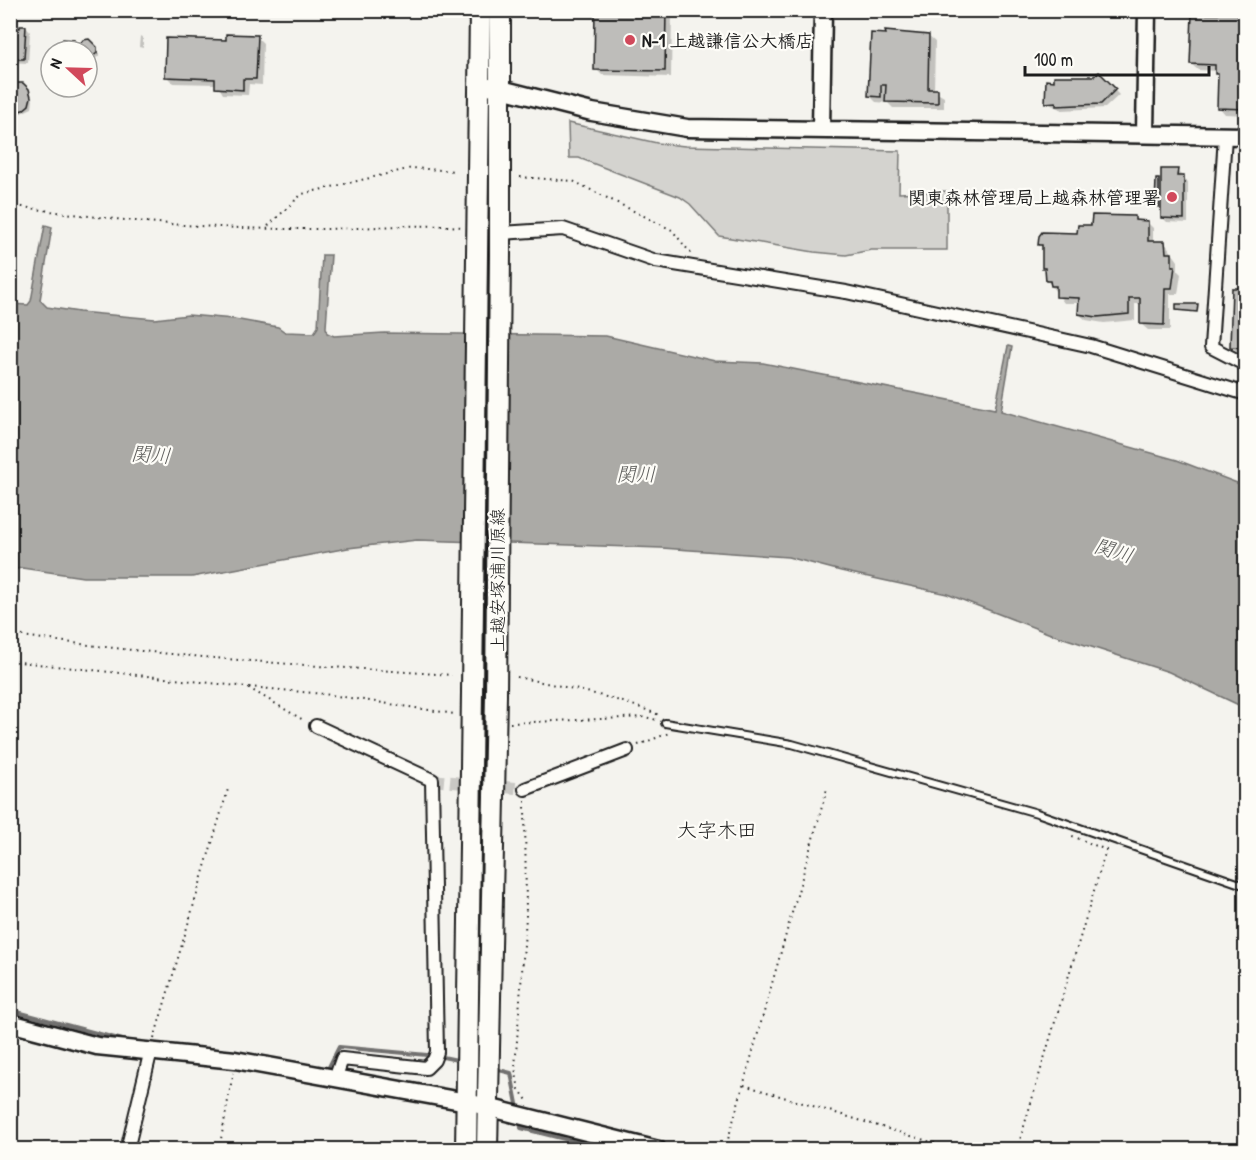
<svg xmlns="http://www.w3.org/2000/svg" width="1256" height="1160" font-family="'Patrick Hand','Klee One',sans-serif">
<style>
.green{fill:#d4d3cf;stroke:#787876;stroke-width:1.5}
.water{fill:#abaaa6;stroke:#72716f;stroke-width:1.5}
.shadow{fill:#0003}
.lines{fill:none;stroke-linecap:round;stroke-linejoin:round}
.stream{stroke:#72716f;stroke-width:4}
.building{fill:#bebdba;stroke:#1c1c1c;stroke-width:1.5}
.street-tunnel{stroke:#c9c8c4;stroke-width:12;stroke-dasharray:12 6;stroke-linecap:butt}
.lane-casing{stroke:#1c1c1c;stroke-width:10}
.street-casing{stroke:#1c1c1c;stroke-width:16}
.secondary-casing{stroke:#1c1c1c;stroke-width:21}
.primary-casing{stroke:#1c1c1c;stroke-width:24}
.path{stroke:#1c1c1c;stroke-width:2;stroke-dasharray:1.5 4.5;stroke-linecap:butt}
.lane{stroke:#fdfcf7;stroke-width:6}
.street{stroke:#fdfcf7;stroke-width:12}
.secondary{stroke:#fdfcf7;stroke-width:16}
.primary{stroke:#fdfcf7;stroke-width:20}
.primary-bridge-casing{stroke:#1c1c1c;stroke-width:24;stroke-linecap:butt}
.primary-bridge{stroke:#fdfcf7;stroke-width:20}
.poi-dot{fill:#d1495b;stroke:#fdfcf7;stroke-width:2}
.labels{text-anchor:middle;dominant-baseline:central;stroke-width:4.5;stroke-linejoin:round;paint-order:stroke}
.poi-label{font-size:18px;font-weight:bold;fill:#1c1c1c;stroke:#fdfcf7;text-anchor:start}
.street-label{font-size:18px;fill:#1c1c1c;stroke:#fdfcf7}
.water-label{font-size:20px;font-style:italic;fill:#5c5c5a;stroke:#fdfcf7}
.neighbourhood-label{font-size:20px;fill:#1c1c1c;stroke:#fdfcf7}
</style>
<rect width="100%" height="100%" fill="#f4f3ee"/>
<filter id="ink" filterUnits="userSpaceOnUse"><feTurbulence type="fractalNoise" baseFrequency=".0167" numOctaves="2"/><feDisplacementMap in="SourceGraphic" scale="12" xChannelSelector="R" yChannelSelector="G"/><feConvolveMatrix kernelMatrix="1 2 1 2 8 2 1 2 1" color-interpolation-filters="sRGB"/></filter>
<g filter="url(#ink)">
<!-- green -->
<path class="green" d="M568 123 657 143 685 146 900 151 899 193 947 191V250H871L846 255 814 252 719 236 690 204 680 197 579 158H569Z"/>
<!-- water -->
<path class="water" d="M45 225 52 227 40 300 47 307 79 312 155 319 188 315 234 319 278 327 285 332 314 333 318 327 322 255H331L326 327 327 333 334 336 384 333 606 336 715 361 763 363 995 409 1008 346 1012 347 1001 411 1177 460 1245 486V708L1169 672 1048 633 947 594 841 571 788 557 662 548 417 540 348 548 192 577H83L22 568 11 570 10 304 28 305 31 301Z"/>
<!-- shadow -->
<path class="shadow" d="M597 10H672L671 77 602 75 596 69Z
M1080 10H1089V13H1083Z
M1217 10H1246V115L1225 114 1219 107 1220 77 1217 71 1198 70 1191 64 1219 16Z
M10 27H26L30 32 28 63 10 62Z
M140 36 143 38V48L139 47Z
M928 36 935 42 934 91 944 97V108H893L888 103 876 102 870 96Z
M257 37 263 43 262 85 249 84 248 95 223 94 217 84 173 83 166 76 227 41Z
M88 40 99 51V56L91 62 87 61V51L78 49Z
M74 41 76 51H64Z
M1099 74 1119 95 1105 108 1062 110 1047 103Z
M22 85 31 93 33 100 32 108 19 114 12 111Z
M1177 171 1188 182V223L1167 222 1162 217Z
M1134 217 1139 222H1147L1153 228V243H1165L1178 261V271L1181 274 1178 294H1170V330H1148L1141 324 1142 304H1135V320L1104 323 1086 320 1079 314 1080 303H1064L1047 280V271L1044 267V248L1040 245 1078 235 1093 227Z
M1246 290V353H1238L1231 346Z"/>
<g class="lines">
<!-- stream -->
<path class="stream" d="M10 1010 130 1042
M215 1050 270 1058
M325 1068 328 1069 339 1047 438 1056 462 1061
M495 1069 511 1073 518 1109
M520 1119 521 1128 608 1150"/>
</g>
<!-- building -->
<path class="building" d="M595 10H666L665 71 594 70Z
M1218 10H1246V109L1217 108 1218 74H1215V65L1190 64 1192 14H1218Z
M20 26H26L24 59H10V27L20 28Z
M885 31 929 35 928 89H938V103L885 102 886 85H881V97L868 96 871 33 886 34Z
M226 34 258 35 256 79H243V90L215 88V79L165 77 166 38 226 40Z
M63 39 74 40V51H62Z
M89 39 97 47V53L88 60 87 51 76 49 83 40Z
M1099 72 1116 89 1101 104 1056 106V102L1045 103 1046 80 1054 81V76H1094Z
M14 83H23L29 89 31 97 29 105 23 110 15 112 10 110V84Z
M1161 169H1178L1177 176H1184V219L1161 218Z
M1156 179H1159V207L1155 206Z
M1092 215 1135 216V220L1148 221V241H1165L1166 253H1172V266H1175L1172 288H1165L1164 325 1140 324V298H1129V314L1097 317 1078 314 1079 298 1056 297V286H1051L1050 281H1046L1045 268H1042V245H1038L1039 236 1042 232 1077 233 1078 225H1091Z
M1232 288H1246V348L1230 347Z
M1176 304H1198L1197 312 1176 310Z"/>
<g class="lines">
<!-- street-tunnel -->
<path class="street-tunnel" d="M432 780 525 789"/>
<defs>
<path id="lane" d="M665 723 792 744 1037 813 1246 886"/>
<path id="street" d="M1225 136 1211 347 1246 365
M500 233 563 229 656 261 846 292 1091 346 1246 394
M316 726 432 780 437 1052 434 1060 426 1068 342 1059 335 1079
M525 789 627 750
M127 1150 151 1050"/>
<path id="secondary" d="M489 86 592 112 687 128 1246 136
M821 129 823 10
M1145 133 1147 10
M10 1023 97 1046 235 1060 467 1102 658 1150"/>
<path id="primary" d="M500 254V10
M477 255 480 10
M466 1150 472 692
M487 1150 496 695"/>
</defs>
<!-- lane casing -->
<use href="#lane" class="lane-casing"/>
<!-- street casing -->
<use href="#street" class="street-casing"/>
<!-- secondary casing -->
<use href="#secondary" class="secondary-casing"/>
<!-- primary casing -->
<use href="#primary" class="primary-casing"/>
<!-- path -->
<path class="path" d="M520 177 573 181 672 230 692 255
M10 205C111 221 213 230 316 229 365 229 413 223 462 227
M268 226 302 194 412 168 456 171
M10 634C157 657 305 665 452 675
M10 661 247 687 305 721
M517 677C565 687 614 696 659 715
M249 687 324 694 455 714
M510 723 645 717 657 720
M638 745 669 733
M525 801 526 917 515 1068 519 1089 529 1103
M154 1039 228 789
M744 1085 957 1150
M672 1145 689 1150
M219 1150 233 1073
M725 1150 827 789
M1017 1150 1106 850 1070 835"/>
<!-- lane -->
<use href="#lane" class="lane"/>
<!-- street -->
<use href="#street" class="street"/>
<!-- secondary -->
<use href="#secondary" class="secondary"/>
<!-- primary -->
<use href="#primary" class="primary"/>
<defs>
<path id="primary-bridge" d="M472 692 477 255
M496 695 500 254"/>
</defs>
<!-- primary-bridge casing -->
<use href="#primary-bridge" class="primary-bridge-casing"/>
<!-- primary-bridge -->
<use href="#primary-bridge" class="primary-bridge"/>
</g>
</g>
<!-- markers -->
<g class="poi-dot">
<circle cx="630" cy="40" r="6"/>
<circle cx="1172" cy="197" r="6"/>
</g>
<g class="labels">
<!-- poi labels -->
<g class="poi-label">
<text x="642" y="40">N-1 上越謙信公大橋店</text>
<text x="1160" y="197" text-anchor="end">関東森林管理局上越森林管理署</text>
</g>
<!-- street labels -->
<g class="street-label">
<text transform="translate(497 580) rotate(-90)">上越安塚浦川原線</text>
</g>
<!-- water labels -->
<g class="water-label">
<text transform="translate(151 454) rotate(4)">関川</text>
<text x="636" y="473">関川</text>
<text transform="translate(1114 550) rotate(17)">関川</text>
</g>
<!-- neighbourhood labels -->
<g class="neighbourhood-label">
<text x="717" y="829">大字木田</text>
</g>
</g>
<!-- margin -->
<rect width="1256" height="1160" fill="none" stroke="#fdfcf7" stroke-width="36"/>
<rect x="18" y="18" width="1220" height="1124" fill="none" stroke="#1c1c1c" stroke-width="2" filter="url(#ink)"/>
<!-- north arrow -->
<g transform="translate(69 69) rotate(292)"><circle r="28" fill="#fdfcf7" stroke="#a3a29f" stroke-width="1.5"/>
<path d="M0-4.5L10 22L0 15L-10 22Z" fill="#d1495b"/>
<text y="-9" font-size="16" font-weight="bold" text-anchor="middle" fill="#1c1c1c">N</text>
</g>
<!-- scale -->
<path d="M1025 66v9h184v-9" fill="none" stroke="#1c1c1c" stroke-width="3"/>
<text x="1034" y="66" font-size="18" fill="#1c1c1c" stroke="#fdfcf7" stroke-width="4.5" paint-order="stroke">100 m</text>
</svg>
